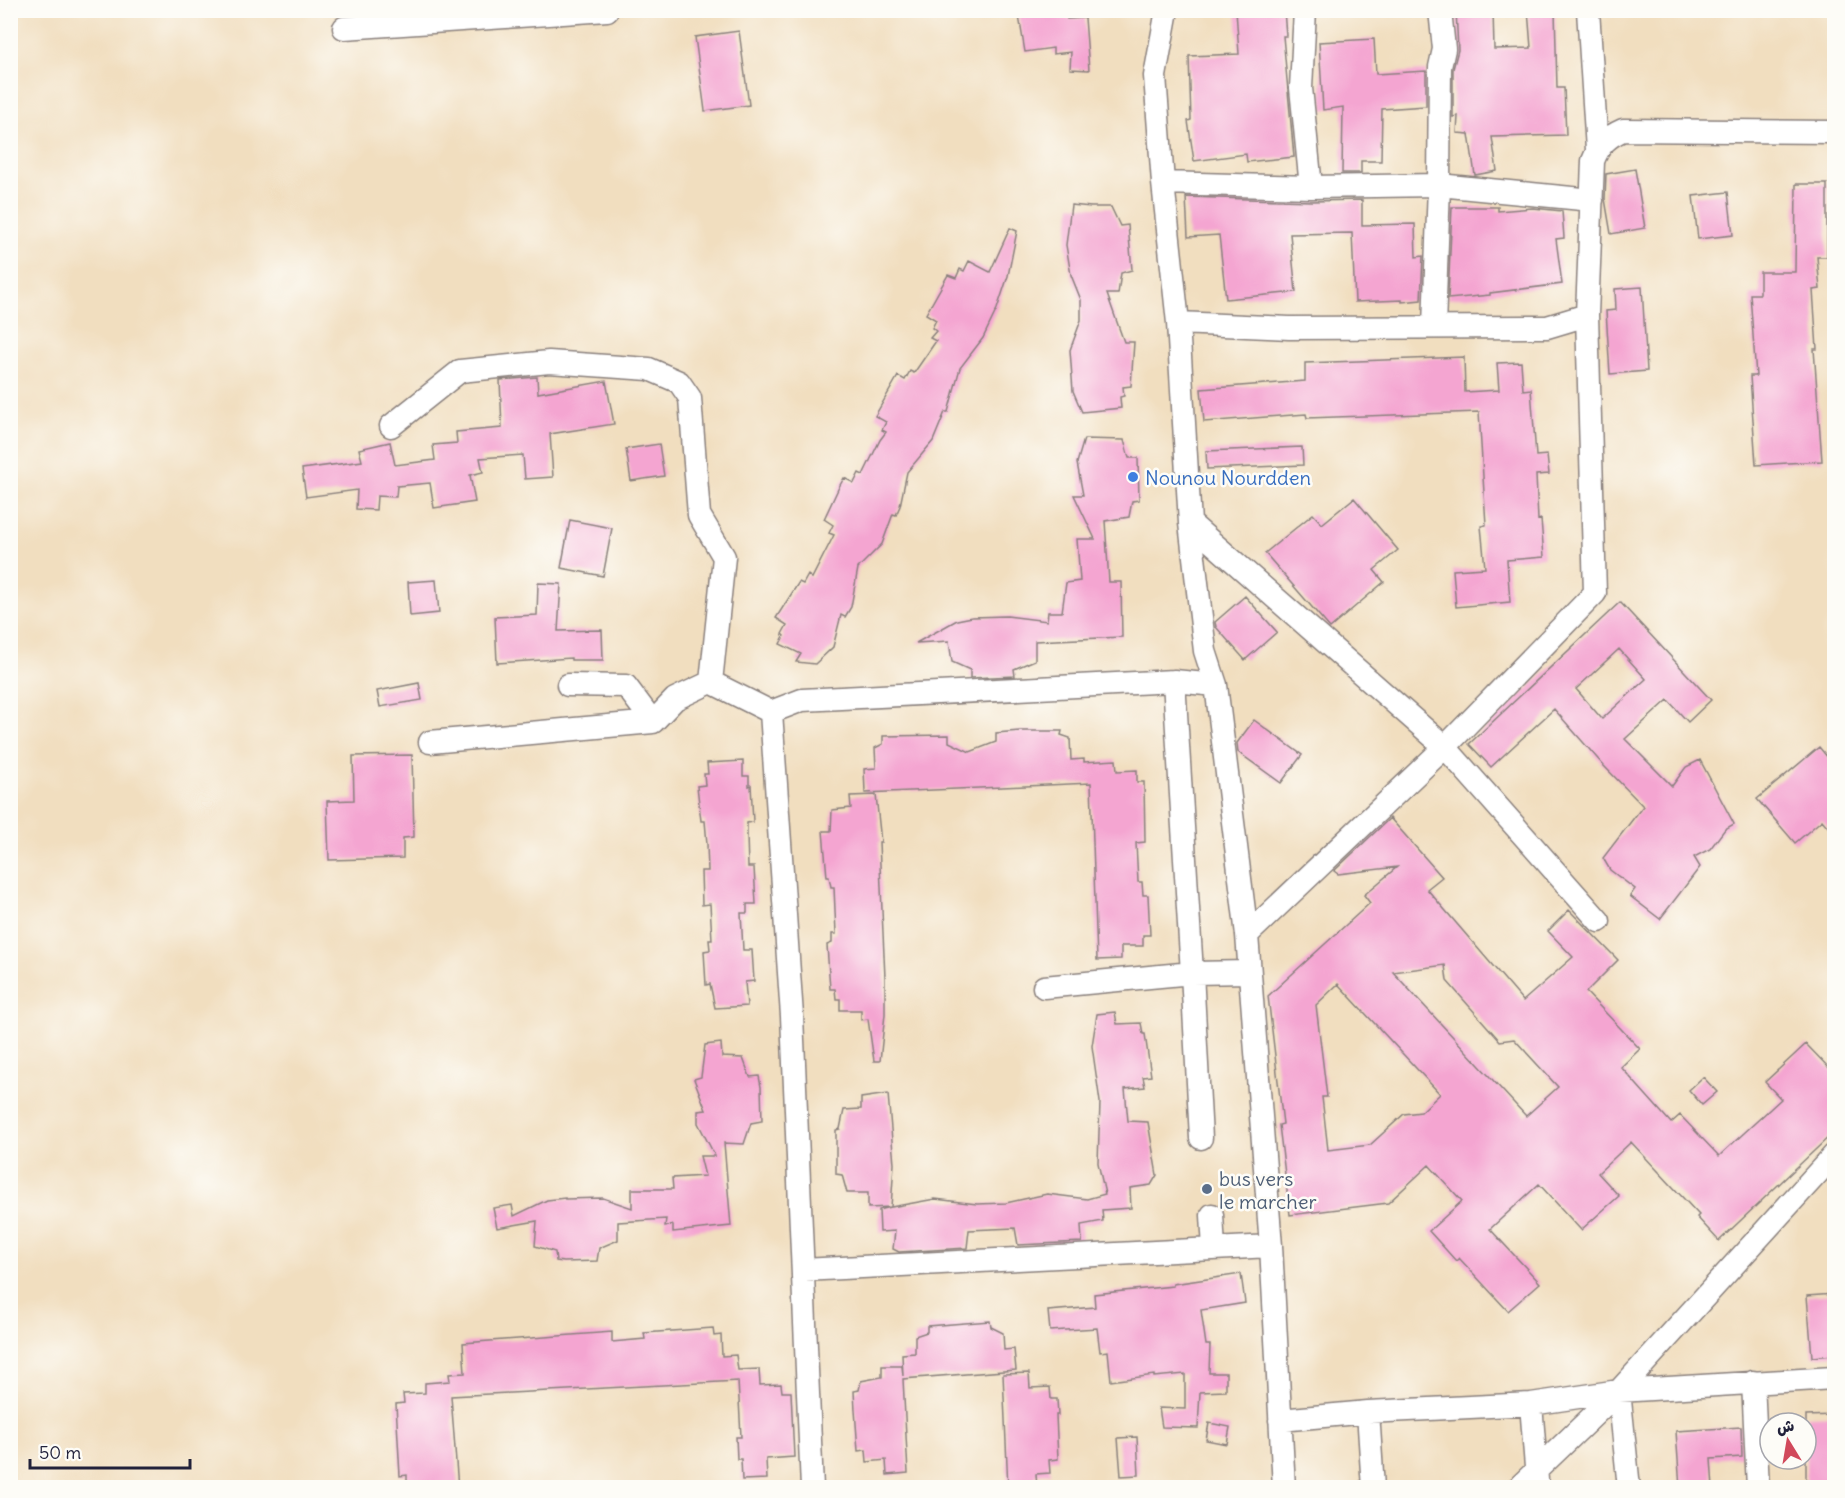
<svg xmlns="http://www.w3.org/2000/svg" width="1845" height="1498" font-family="Delius,'Playpen Sans Arabic',sans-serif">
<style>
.building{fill:#f4a5d1;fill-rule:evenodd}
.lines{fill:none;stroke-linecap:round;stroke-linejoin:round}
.minor-casing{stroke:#8a807d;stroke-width:25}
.minor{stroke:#fff;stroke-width:22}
.shop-dot{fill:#3f7fe0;stroke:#fdfcf7;stroke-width:2}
.service-dot{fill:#5c6f8a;stroke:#fdfcf7;stroke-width:2}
.labels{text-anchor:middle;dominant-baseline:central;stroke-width:5;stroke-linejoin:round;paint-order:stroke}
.shop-label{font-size:20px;fill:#366cbe;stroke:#fdfcf7;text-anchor:start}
.service-label{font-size:20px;fill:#4e5e75;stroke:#fdfcf7;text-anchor:start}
</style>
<rect width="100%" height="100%" fill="#fdfcf7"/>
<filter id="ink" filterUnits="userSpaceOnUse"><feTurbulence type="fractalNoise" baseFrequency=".0167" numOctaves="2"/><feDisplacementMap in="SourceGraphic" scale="12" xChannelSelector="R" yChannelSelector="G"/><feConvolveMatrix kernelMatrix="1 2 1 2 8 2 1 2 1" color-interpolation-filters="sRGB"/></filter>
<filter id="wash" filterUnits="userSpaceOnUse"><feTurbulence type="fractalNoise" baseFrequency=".008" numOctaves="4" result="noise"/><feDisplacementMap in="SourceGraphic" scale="24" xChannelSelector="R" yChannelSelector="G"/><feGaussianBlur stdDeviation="1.35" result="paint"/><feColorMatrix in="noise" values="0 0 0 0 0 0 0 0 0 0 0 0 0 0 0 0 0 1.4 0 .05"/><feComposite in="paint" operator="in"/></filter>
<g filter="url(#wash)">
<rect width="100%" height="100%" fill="#f1debf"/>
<g id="blocks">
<!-- building -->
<path class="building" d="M1018 10H1066L1067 19 1085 18 1089 70 1070 69 1071 52 1053 54V48L1025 52Z
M1236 10H1284L1286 36H1283L1294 157 1247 162 1246 154 1194 161 1188 121 1191 120 1189 56 1239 54Z
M1456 10H1493L1494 49 1531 48 1528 10H1555L1557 88H1564L1566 135 1492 137 1497 171 1475 175 1469 134 1457 133 1458 116 1453 117V69L1458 50Z
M739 31 749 105 705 111 695 37Z
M1374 39 1376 74 1426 71V106L1382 109 1381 161H1361V173H1342L1343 107 1323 110 1319 42Z
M1635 169 1645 228 1611 234 1605 199 1606 174Z
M1796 184H1827V257H1817L1820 289 1813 290 1817 349H1814L1822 461 1756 465 1750 376H1756L1750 294H1760V272H1795Z
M1728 192 1733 235 1698 239 1693 196Z
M1186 197 1311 201 1362 200V225L1415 224 1416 257 1423 256 1421 300 1402 302V300L1355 302 1352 233 1290 234 1296 292 1226 299 1219 235 1188 237Z
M1071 205 1091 207H1111L1120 226 1128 225 1132 270 1121 273 1118 294H1107L1124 342H1134L1131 386 1123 387 1124 396 1120 397 1121 408 1082 412 1073 391 1070 350 1081 320V300L1071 275 1066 245Z
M1452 207H1498V211L1533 208 1562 211 1564 238 1556 239 1562 284 1490 293V295L1448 299Z
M1010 228 1017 231 1008 276 997 309 983 338 960 368 948 412H945L933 441 907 472 900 506 896 515 893 514 882 544 858 568 851 607 845 617 841 615 833 647 815 664 796 662 801 654 780 644 784 636 782 634 787 625 776 618 799 582 803 584 808 575 812 578 834 535 829 533 833 525 824 519 839 487 844 478 854 483 859 473 863 475 880 440 886 432 882 430 886 422 875 416 898 376 905 380 910 371 914 373 936 341 930 338 936 331 932 328 936 320 926 314 948 275 956 278 960 269 964 271 969 261 990 272Z
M1642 287 1647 371 1610 374 1606 311 1616 310 1615 289Z
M1464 357 1465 392 1499 390 1497 363 1521 362 1523 390 1531 389 1536 456 1547 455 1549 474 1536 475 1538 520 1541 519 1544 557 1507 560 1510 602 1456 607 1453 570 1485 568 1481 526 1486 525 1479 412 1307 418 1306 414 1204 422 1201 389 1305 381V363Z
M537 377 538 393 606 381 614 424 550 434 553 477 525 479 523 455 480 458 483 472 470 475 475 502 434 508 430 483 397 486 396 497 377 496 376 510 356 509 357 490 306 497 302 469 362 461 359 449 390 442 395 465 435 460 433 445 457 443 456 432 502 428 500 380Z
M1084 439 1124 440 1129 458H1138L1139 500 1132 501 1129 517 1105 521 1109 582H1121L1122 637 1035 641V660L1014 669 1015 676 970 678V670L952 662 949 641 916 643 957 620 972 617 1007 616 1047 621 1048 612H1062L1066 583 1080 581 1077 539H1095L1074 495H1083L1077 463Z
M659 444 664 476 631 481 626 449Z
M1302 447 1303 465 1207 469 1206 451Z
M1354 498 1398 550 1374 570 1384 582 1330 628 1265 553 1313 514 1322 524Z
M570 520 612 528 603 576 561 568Z
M436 580 439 613 410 616 408 582Z
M538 583 561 584 558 631 602 630 603 660H571V658L497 663 495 617 537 615Z
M1245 596 1277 632 1245 660 1216 627 1215 622Z
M1620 602 1711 700 1688 722 1668 700 1625 739 1672 786 1686 767 1700 760 1734 824 1725 829 1710 849 1694 857 1700 867 1660 919 1630 896 1635 889 1610 870 1603 858 1643 806 1604 766 1554 709 1491 767 1469 744ZM1619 649 1646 679 1602 719 1576 689Z
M419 683 422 700 380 707 377 691Z
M1254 720 1302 755 1281 783 1238 752 1237 743Z
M1020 731H1062L1061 735 1070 738 1071 760 1084 759V762L1116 760 1117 771 1137 770V782H1144L1145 842 1136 843 1138 882H1142L1143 895H1148L1150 935H1143V946H1121V959L1097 960 1091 783 865 793 864 769 876 768 875 748 883 744V736L949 735V742L970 752 996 742V733Z
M1819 747 1834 765V834L1822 820 1795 843 1757 799Z
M412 755 414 837 403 838V858L329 860 327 801 354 800 353 756Z
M743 761V776H749V786L751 785 753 822 747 823V835L748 867H754L756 904H747V913H741L743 950H752L754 981 745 982 747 1006 715 1008 710 984 706 985 704 951 710 950 709 940H712L710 904 702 905 701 871H708L707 844 705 821H701L697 786 705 785 704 774H708L707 763Z
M876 795 881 842H879L885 978V1014L880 1061H874L868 1019 861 1020V1010H840V999H836L835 989H830L827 945 832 943V934H836L834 887H831L829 877H827L823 831H831L832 810 851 808 850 796Z
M1390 818 1442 877 1427 889 1523 1001 1573 957 1548 931 1569 910 1618 960 1586 992 1640 1049 1621 1067 1671 1123 1680 1115 1719 1156 1781 1099 1765 1082 1806 1044 1834 1073V1132L1719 1241 1697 1217 1699 1215 1631 1142 1598 1173 1619 1196 1581 1230 1539 1184 1490 1229 1540 1283 1508 1311 1459 1258 1456 1261 1429 1231 1462 1201 1429 1165 1388 1203 1290 1215 1279 1125 1283 1124 1268 996 1370 903 1364 895 1397 867 1338 874 1334 871ZM1445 965 1447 981 1500 1041 1514 1039 1558 1087 1526 1116 1393 972ZM1338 984 1440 1094 1421 1112 1404 1114 1370 1145 1328 1150 1322 1097H1327L1316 1005Z
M1115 1012 1117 1024 1141 1023 1143 1034H1145L1151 1076 1143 1077 1145 1087 1125 1089 1128 1121 1148 1122 1157 1175 1151 1185 1130 1188 1131 1208 1102 1210 1103 1221 1081 1225 1082 1242 1018 1245 1015 1228 969 1230 967 1248 899 1252 893 1249 895 1231 880 1232 879 1210 891 1207 868 1208V1193H847L842 1175 836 1174V1130L840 1129 844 1110 861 1109V1098L888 1094 894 1164 891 1207 935 1199 977 1204 1006 1203 1047 1194 1087 1199 1105 1194 1098 1163 1100 1102 1092 1046 1097 1014Z
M721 1043 722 1057 743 1058 750 1077 759 1076 761 1087 762 1121 751 1123 744 1144 724 1143 731 1226 673 1232V1225L665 1226 666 1219 618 1222V1240L599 1248 597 1261 564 1262 556 1261 555 1252 535 1246 537 1221 497 1228 493 1208 512 1205 514 1216 547 1200 565 1198V1199L603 1198 632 1208V1189H673L672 1178 705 1176 700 1156H715L698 1123V1111L706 1110 694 1079 701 1077 705 1045Z
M1703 1077 1717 1092 1702 1105 1689 1090Z
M1241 1274 1245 1303 1201 1310 1206 1345H1210L1209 1373H1226V1391L1200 1392 1198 1428 1162 1427 1159 1408 1185 1409V1374L1154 1377V1375L1111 1381 1108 1351 1100 1352 1097 1328 1050 1331 1048 1311 1095 1307 1094 1294 1173 1286V1284Z
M1834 1294V1355L1812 1357 1807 1296Z
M990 1321 991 1327 1003 1333 1004 1350 1014 1349 1016 1370 903 1379 908 1473 887 1475 886 1460 867 1462 866 1450 858 1451 855 1410 854 1391 859 1390 861 1381 882 1377V1366H902L903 1376 902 1354 915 1353V1336L927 1332V1326Z
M713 1328 714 1336 721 1335 722 1356 736 1355 738 1370 759 1369 760 1385 781 1384 782 1392H791L794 1457 766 1459 767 1479 742 1480 741 1459H737L736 1437H741L738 1381 451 1396 458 1488H430V1484L407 1485V1475L400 1476 396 1404 404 1403 403 1394 425 1393V1383L450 1381 449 1374 465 1373 463 1343 612 1332V1342L645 1339 644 1333Z
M1029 1373 1030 1388 1050 1387 1051 1399H1057L1058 1415H1056L1058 1459 1049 1460 1050 1473 1036 1474 1037 1488H1008L1003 1374Z
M1834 1415V1481L1806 1482V1416Z
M1209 1423 1230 1427 1227 1444 1206 1440Z
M1741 1427 1742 1457 1711 1459 1713 1488H1680L1676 1431Z
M1137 1437 1139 1475 1121 1476 1118 1438Z"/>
</g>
</g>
<g filter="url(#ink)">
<use href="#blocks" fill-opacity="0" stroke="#8a807d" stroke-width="1.5"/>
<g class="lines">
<defs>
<path id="minor" d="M1167 10 1155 76 1163 183 1178 323 1190 523 1205 651 1216 685 1247 935 1271 1246 1284 1488
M1305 10 1301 88 1311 187
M1588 10 1597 150
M344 28 607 10
M1163 183 1311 187 1439 185 1592 200
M1178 323 1289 328 1547 327 1587 315
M1434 327 1439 185 1440 67 1444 49 1440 10
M391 426 460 371 549 362 649 369 679 382 690 398 699 515 724 557 711 682
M1190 523 1445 747 1595 593 1587 315 1593 161C1599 145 1607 137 1623 130L1834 132
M711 682 771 712
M568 685 626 686 653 722
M430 742 653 722 675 699 711 682
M1247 935 1445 747 1599 921
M1044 987 1192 973 1174 681
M1201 1138 1192 973 1249 972
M1212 1215 1214 1249
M803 1270 1271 1246
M1753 1382 1758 1488
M1619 1391 1629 1488
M1531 1404 1537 1480
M1368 1412 1373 1488
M1280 1420 1368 1412 1531 1404 1619 1391 1834 1378
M812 1488 792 1016 771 712 802 700 1174 681 1216 685
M1518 1488 1619 1391 1834 1155"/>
</defs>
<!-- minor casing -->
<use href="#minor" class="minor-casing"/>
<!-- minor -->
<use href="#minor" class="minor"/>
</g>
</g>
<!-- markers -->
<circle class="shop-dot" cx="1133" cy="477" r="6"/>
<circle class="service-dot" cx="1207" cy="1189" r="6"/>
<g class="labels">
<!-- shop labels -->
<g class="shop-label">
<text x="1145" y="477">Nounou Nourdden</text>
</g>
<!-- service labels -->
<g class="service-label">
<text x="1219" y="1178">bus vers<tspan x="1219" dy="23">le marcher</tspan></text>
</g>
</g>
<!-- margin -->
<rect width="1845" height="1498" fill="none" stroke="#fdfcf7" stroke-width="36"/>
<!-- north arrow -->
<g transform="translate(1788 1441) rotate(349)"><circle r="28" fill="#fdfcf7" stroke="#a5a5ac" stroke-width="1.5"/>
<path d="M0-4.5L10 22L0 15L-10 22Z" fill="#d1495b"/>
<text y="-9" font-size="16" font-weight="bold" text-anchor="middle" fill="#22223b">ش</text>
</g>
<!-- scale -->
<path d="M30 1459v9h160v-9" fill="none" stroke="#22223b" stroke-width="3"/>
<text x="39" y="1459" font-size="18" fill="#22223b" stroke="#fdfcf7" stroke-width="4.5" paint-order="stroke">50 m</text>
</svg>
